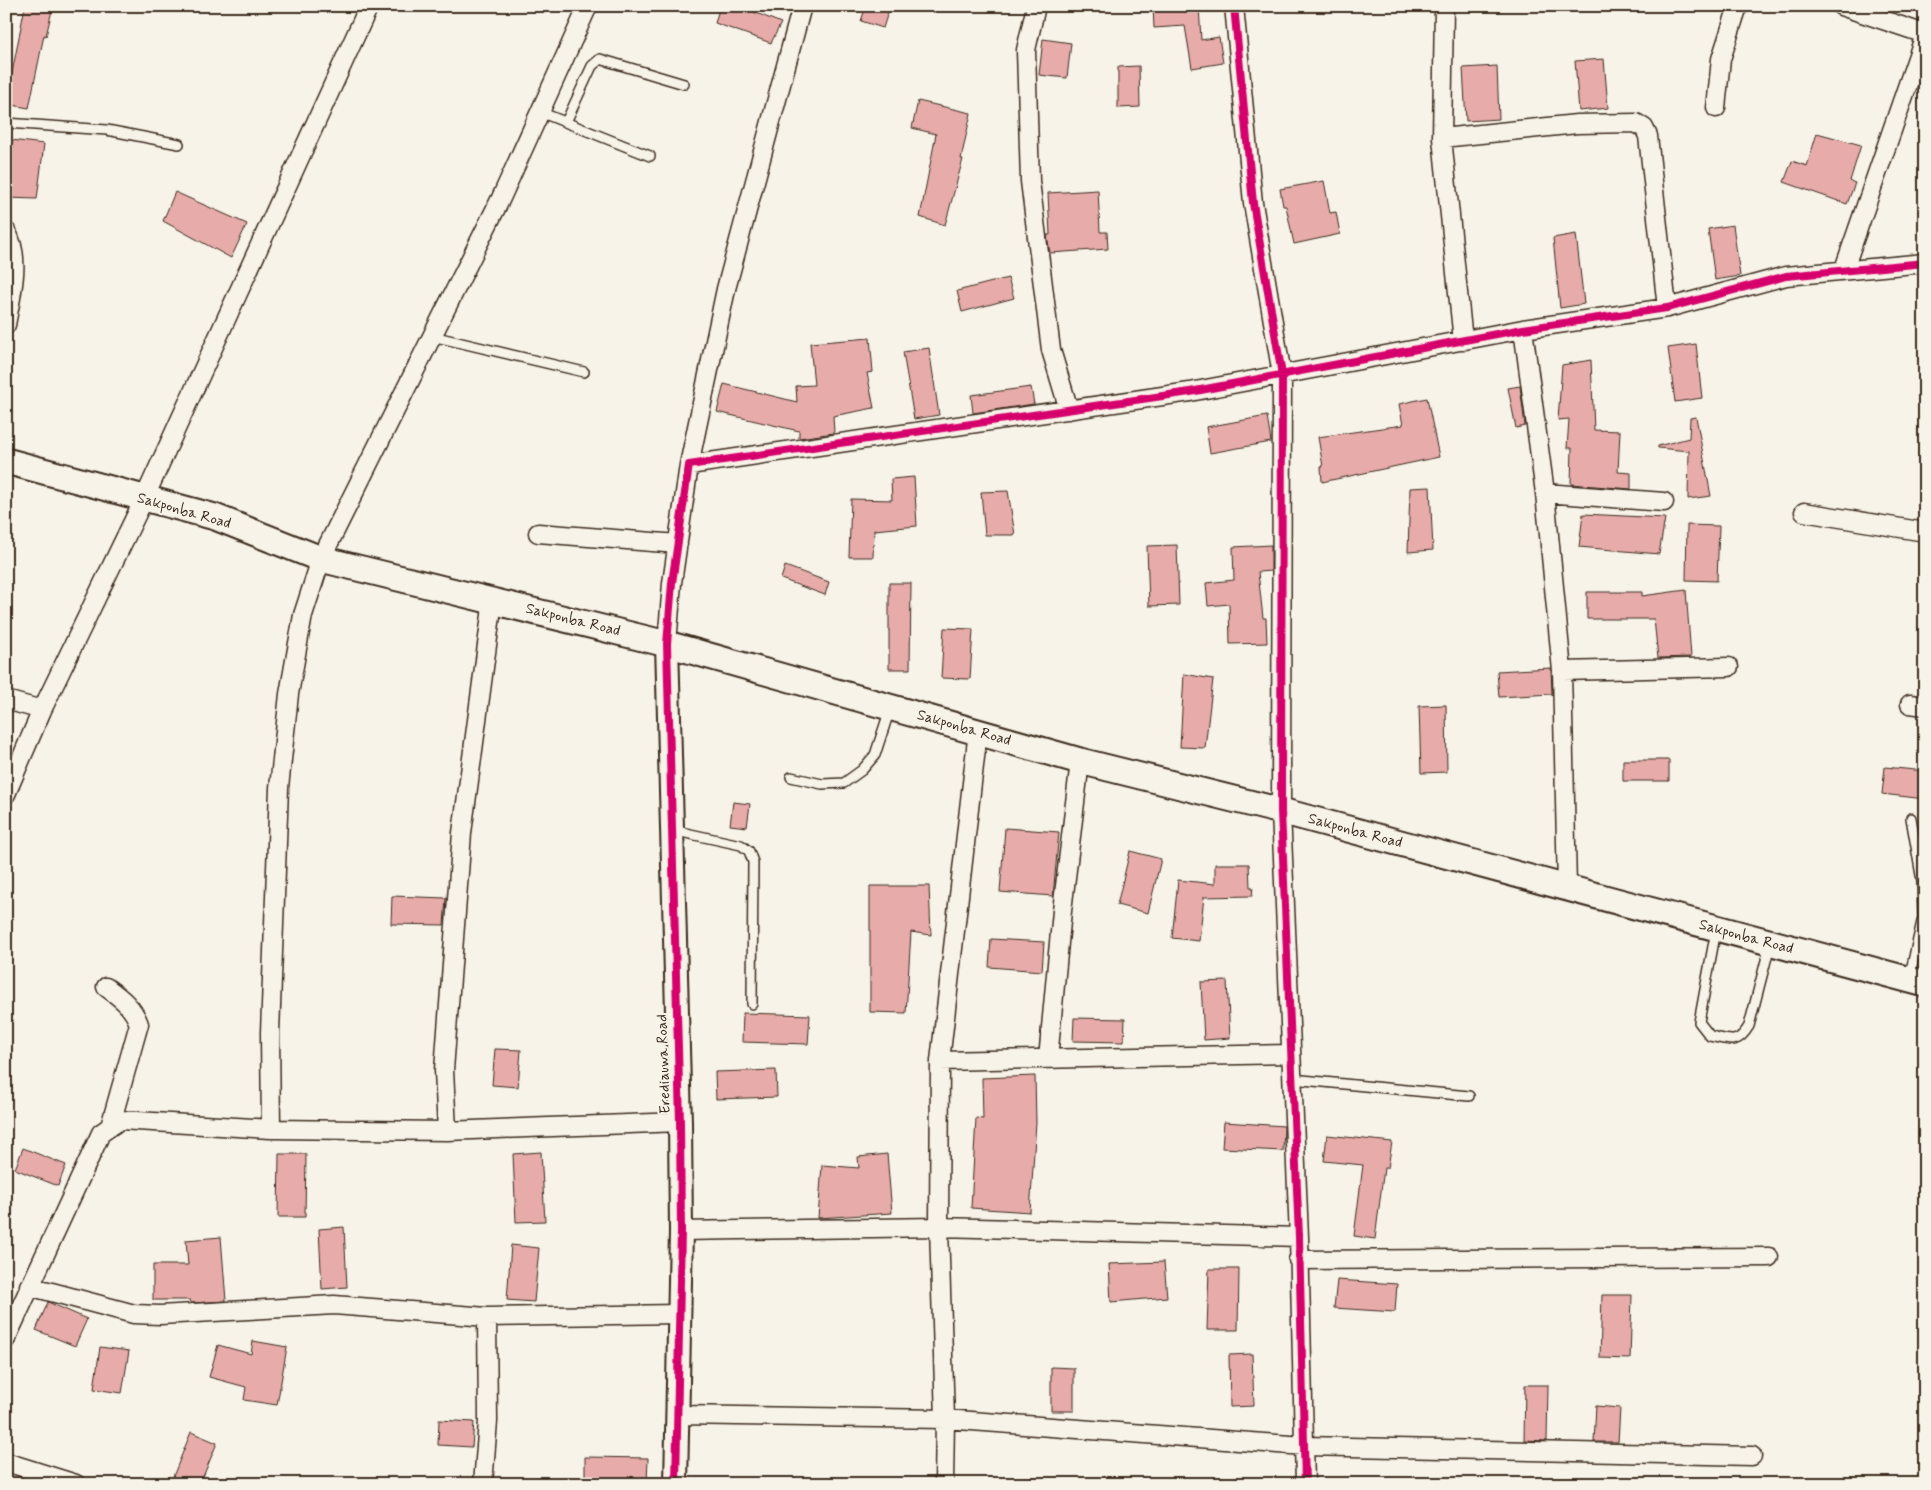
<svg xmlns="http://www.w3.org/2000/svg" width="1931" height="1490" font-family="Mynerve,sans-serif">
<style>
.building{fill:#e7acaa;stroke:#3b2a1e}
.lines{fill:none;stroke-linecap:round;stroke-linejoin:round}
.service-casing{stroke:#3b2a1e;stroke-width:12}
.minor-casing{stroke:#3b2a1e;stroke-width:21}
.tertiary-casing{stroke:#3b2a1e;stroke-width:26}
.secondary-casing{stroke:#3b2a1e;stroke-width:29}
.service{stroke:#f7f3e8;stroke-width:9}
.minor{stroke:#f7f3e8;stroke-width:18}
.tertiary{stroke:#f7f3e8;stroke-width:22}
.secondary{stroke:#f7f3e8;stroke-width:25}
.cycleway-casing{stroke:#f7f3e8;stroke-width:11}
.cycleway{stroke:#d6006c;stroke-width:8}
.labels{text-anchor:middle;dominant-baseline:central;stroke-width:4;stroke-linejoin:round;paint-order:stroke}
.street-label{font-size:15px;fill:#3b2a1e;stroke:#f7f3e8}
</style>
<rect width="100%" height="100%" fill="#f7f3e8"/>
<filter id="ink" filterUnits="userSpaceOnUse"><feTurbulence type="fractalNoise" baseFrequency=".02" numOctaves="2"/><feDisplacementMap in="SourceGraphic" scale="10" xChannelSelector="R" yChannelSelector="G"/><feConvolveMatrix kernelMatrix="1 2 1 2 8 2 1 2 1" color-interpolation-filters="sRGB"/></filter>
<g filter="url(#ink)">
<!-- building -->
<path class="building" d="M25 6H53L46 36 44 35 29 108 6 104Z
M720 6H739L781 23 771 43 715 23Z
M866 6H890L883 28 861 21Z
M1153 6H1199L1201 40 1219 37 1223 63 1192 68 1185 26 1154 28Z
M1043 39 1071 43 1067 78 1039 75Z
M1604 59 1608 108 1579 111 1575 61Z
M1139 66 1140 107 1118 108V67Z
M1497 66 1499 119 1466 121 1463 68Z
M918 101 971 113 961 159H963L945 225 920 217 936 134 912 128Z
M1817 133 1861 145 1850 181 1855 183 1847 204 1784 182 1792 161 1807 166Z
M11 140 44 144 37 199 6 198V166Z
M1324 181 1330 213 1336 212 1340 234 1294 244 1286 206H1283L1280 189Z
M1098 190 1100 232H1107L1108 249 1050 253 1047 235H1050L1048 193Z
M175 192 247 224 231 258 163 221Z
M1733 225 1740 276 1715 280 1708 229Z
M1576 234 1584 304 1560 308 1553 238Z
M1008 278 1014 298 962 312 957 291Z
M870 338 873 372 867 373 874 408 833 416 834 433 799 438V431L717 412 724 384 797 402 796 386 814 385 810 343Z
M1696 344 1702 398 1675 402 1668 348Z
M929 348 939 415 914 419 903 352Z
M1591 360 1594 430 1620 431 1618 472 1631 473V489L1571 484 1572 448H1567L1569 419 1558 420 1562 365Z
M1520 386 1525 426 1516 428 1508 388Z
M1031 387 1034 404 973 413 971 395Z
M1427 398 1439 457 1322 482 1321 467H1323L1318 437 1403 425 1399 404Z
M1267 416 1271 442 1210 453 1206 427Z
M1696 417 1711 496 1688 499 1689 451 1658 448V446L1689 438 1690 418Z
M914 477 917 526 874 530 873 557H849L851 499 892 500 891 479Z
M1430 487 1433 550 1408 552 1410 488Z
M1008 491 1015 535H985L981 492Z
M1583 514 1665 518 1659 554 1579 547Z
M1687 525 1719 526 1717 581 1686 580Z
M1177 545 1179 605 1149 606 1147 546Z
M1271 545V571L1258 572 1263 618H1266L1267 643 1230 644 1229 604 1208 606 1206 583 1234 580 1233 547Z
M785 566 829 582 825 595 781 579Z
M889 583H911L910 669H889Z
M1686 590 1691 657 1658 658 1654 619H1587V592H1642V596Z
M944 628 973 629 970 679 941 678Z
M1551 668 1552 694 1499 697 1497 671Z
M1184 674 1213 679 1205 748 1180 747Z
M1446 705 1447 772 1421 773 1419 706Z
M1623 760H1669V781H1623Z
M1885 767 1925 771V799L1882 794Z
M733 802 750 804 747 827 730 825Z
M1005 828 1059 832 1053 896 1000 892Z
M1130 851 1161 859 1148 913 1117 905Z
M1215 864H1249L1250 887H1253L1252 896 1204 897 1199 941 1172 938 1178 880 1215 884Z
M870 886H929L931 935 911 932 906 1013 870 1012Z
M392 896 446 898 444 925 391 924Z
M991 939 1044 942 1042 971 989 967Z
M1227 981 1230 1038 1204 1040 1201 982Z
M743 1013 810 1015 808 1044 742 1042Z
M1074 1018 1125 1019 1124 1042 1073 1041Z
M495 1049 521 1050 518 1087 492 1085Z
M776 1070 777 1097 716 1099 715 1072Z
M1035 1076 1036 1122 1030 1212 971 1208 976 1118 983 1119 982 1078Z
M1224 1122 1284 1126 1283 1151 1222 1148Z
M1327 1135 1392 1142 1388 1168H1384L1375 1239 1354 1236 1363 1165 1324 1161Z
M23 1148 66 1165 58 1186 15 1169Z
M541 1152 545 1221 516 1222 513 1154Z
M279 1154H306L305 1217H278Z
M887 1154 892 1213 818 1218 822 1165 859 1168 858 1157Z
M344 1227 347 1287 322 1289 319 1229Z
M221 1237 226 1301 191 1303 190 1300H153V1265H188L186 1240Z
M511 1245 539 1248 534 1302 507 1300Z
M1164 1262 1167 1297 1111 1302 1109 1264Z
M1209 1269H1239L1238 1330H1207Z
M1337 1280 1397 1284 1395 1312 1334 1308Z
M1602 1295H1632L1630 1359 1600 1358Z
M48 1302 87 1319 75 1346 36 1330Z
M253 1341 287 1347 277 1405 244 1400 246 1387 209 1377 218 1345 251 1354Z
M100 1347 129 1351 122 1393 94 1389Z
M1252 1354 1254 1406 1230 1407 1229 1355Z
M1051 1367 1074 1368V1411H1051Z
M1525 1385H1548L1547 1441 1524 1440Z
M1596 1406 1620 1408 1618 1442H1594Z
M439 1420 474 1422 472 1447 438 1445Z
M191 1432 217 1443 200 1484H170Z
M585 1457 648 1458 647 1482 585 1480Z"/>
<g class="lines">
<defs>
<path id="service" d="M540 112 650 156
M566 122 592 66 600 59 684 84
M6 123 107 130 179 144
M432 336 584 372
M791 777 822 784 844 783 862 770 875 755 890 709
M672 830 741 845 749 851 753 862 752 1004
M1716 930 1699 1022 1710 1036C1730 1040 1737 1046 1749 1026L1770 945
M1909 979 1923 917 1922 881 1911 818
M1292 1079 1469 1096"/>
<path id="minor" d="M1036 6 1026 50 1030 181 1051 350 1069 410
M1234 6 1253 203 1282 375 1281 811 1299 1237 1305 1484
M1444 6 1442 138 1463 341
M1841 6 1925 34
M1716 108 1721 59 1738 6
M1442 138 1577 124 1636 123 1644 128 1648 136 1667 308
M6 231C22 257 11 296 6 325
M1844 269 1925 35
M1523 329 1545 493 1562 671 1567 887
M689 465 726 289 802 6
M1545 493 1664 502
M1804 512 1925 532
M538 533 678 544
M667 644 672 583 689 465 1190 392 1523 329 1667 308 1786 276 1925 263
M1562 671 1729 667
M6 700 42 710
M1910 704 1925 706
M6 794 42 710 144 499 369 6
M106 987C121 998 133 1007 139 1024L111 1123
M1048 1059 1062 911 1080 761
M940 1061 1291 1054
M271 1129 270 1033 279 788 289 694 303 615 321 559 501 198 588 6
M447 1131 444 1070 462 833 493 600
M681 1231 939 1227 1299 1237
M1298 1260 1769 1257
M29 1286 134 1314 160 1315 334 1305 487 1317 679 1314
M6 1339 101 1133 120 1120 271 1129 447 1131 680 1122
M676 1415 945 1419 1304 1446 1752 1456
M6 1462 76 1484
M483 1484 488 1421 487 1317
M944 1484 945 1419 939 1227 940 1061 978 731"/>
<path id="tertiary" d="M667 644 680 1122 681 1231 676 1484"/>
<path id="secondary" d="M6 461 215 517 321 559 667 644 1080 761 1281 811 1925 984"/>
</defs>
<!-- service casing -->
<use href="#service" class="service-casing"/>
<!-- minor casing -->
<use href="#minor" class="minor-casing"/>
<!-- tertiary casing -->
<use href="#tertiary" class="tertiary-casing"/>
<!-- secondary casing -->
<use href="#secondary" class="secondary-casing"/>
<!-- service -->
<use href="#service" class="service"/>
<!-- minor -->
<use href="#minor" class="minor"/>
<!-- tertiary -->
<use href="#tertiary" class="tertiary"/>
<!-- secondary -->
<use href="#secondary" class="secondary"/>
<defs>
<path id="cycleway" d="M1234 6 1253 203 1282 375 1281 811 1299 1237 1305 1484
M676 1484 681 1231 680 1122 667 644 672 583 689 465 1190 392 1523 329 1667 308 1786 276 1925 263"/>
</defs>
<!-- cycleway casing -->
<use href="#cycleway" class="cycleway-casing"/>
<!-- cycleway -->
<use href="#cycleway" class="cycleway"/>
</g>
</g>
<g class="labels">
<!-- street labels -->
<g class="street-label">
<text transform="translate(184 511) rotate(16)">Sakponba Road</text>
<text transform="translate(573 620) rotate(14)">Sakponba Road</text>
<text transform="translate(964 728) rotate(16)">Sakponba Road</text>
<text transform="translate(1355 831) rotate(15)">Sakponba Road</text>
<text transform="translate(1746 937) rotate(15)">Sakponba Road</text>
<text transform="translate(664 1064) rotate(-92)">Erediauwa Road</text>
</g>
</g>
<!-- margin -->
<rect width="1931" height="1490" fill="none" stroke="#f7f3e8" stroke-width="25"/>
<rect x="12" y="12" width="1906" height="1465" fill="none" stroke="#3b2a1e" stroke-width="2" filter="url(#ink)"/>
</svg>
